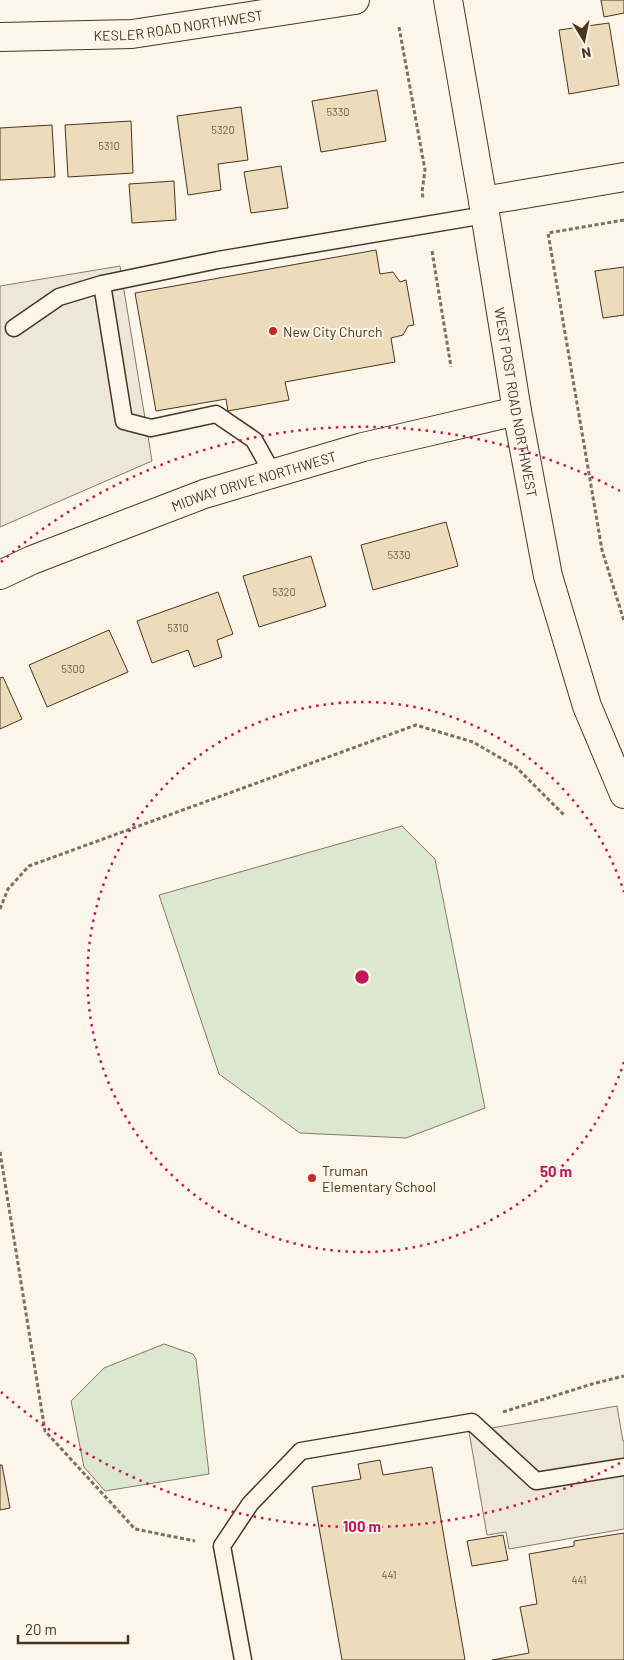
<svg xmlns="http://www.w3.org/2000/svg" width="624" height="1660" font-family="Barlow,sans-serif">
<style>
.green{fill:#dce7d0;stroke:#887966}
.parking{fill:#ede7d9;stroke:#887966}
.building{fill:#ecdcbc;stroke:#4a3520}
.lines{fill:none;stroke-linecap:round;stroke-linejoin:round}
.lane-casing{stroke:#4a3520;stroke-width:19}
.street-casing{stroke:#4a3520;stroke-width:30}
.secondary-casing{stroke:#4a3520;stroke-width:30}
.path{stroke:#7f6f5c;stroke-width:3;stroke-dasharray:4 2.5;stroke-linecap:butt}
.lane{stroke:#fbf6e9;stroke-width:16}
.street{stroke:#fbf6e9;stroke-width:28}
.secondary{stroke:#fbf6e9;stroke-width:28}
.ring{fill:none;stroke:#c2185b;stroke-width:2.5;stroke-dasharray:2.5 5}
.poi-dot{fill:#c62828;stroke:#fbf6e9;stroke-width:2}
.labels{text-anchor:middle;dominant-baseline:central;stroke-width:4;stroke-linejoin:round;paint-order:stroke}
.number-label{font-size:11px;fill:#725f47}
.street-label{font-size:14px;fill:#4a3520;stroke:#fbf6e9}
.poi-label{font-size:14px;fill:#4a3520;stroke:#fbf6e9;text-anchor:start}
.centre{fill:#c2185b;stroke:#fbf6e9;stroke-width:2.5}
.ring-label{font-size:15px;text-anchor:middle;font-weight:bold;fill:#c2185b;stroke:#fbf6e9;stroke-width:4;stroke-linejoin:round;paint-order:stroke}
</style>
<rect width="100%" height="100%" fill="#fbf6e9"/>
<!-- green -->
<path class="green" d="M402 826 435 859 485 1108 406 1138 300 1133 219 1074 159 895Z
M164 1344 193 1354 196 1359 209 1474 105 1491 84 1467 71 1401 104 1368Z"/>
<!-- parking -->
<path class="parking" d="M120 266 152 461 0 527V286Z
M617 1406 623 1441H624V1529L509 1549 506 1532 487 1535 469 1432Z"/>
<!-- building -->
<path class="building" d="M601 0H624V13L604 17Z
M609 23 619 85 569 94 559 30Z
M377 90 386 141 321 152 312 101Z
M241 107 248 160 218 164 221 190 188 195 177 116Z
M131 121 133 173 68 177 65 125Z
M52 125 55 177 0 180V128Z
M281 166 288 208 251 213 244 172Z
M174 181 176 220 132 223 129 184Z
M376 250 380 274 393 272 400 282 406 280 414 325 408 326 403 335 391 338 395 362 285 382 289 400 228 411 226 399 156 411 135 293Z
M624 267V315L603 318 595 271Z
M446 522 458 566 373 590 361 545Z
M311 556 326 606 259 627 243 576Z
M218 592 233 634 217 640 222 657 194 667 188 650 152 663 137 621Z
M109 630 128 672 47 707 29 665Z
M3 677 22 719 0 729V678Z
M380 1460 383 1475 432 1467 465 1660H342L312 1487 361 1479 358 1464Z
M0 1465H2L10 1508 0 1510Z
M624 1533V1660H492L529 1653 520 1607 537 1604 529 1554 574 1546V1541Z
M503 1535 508 1560 472 1566 467 1541Z"/>
<g class="lines">
<defs>
<path id="lane" d="M102 284 124 421 151 428 216 414 254 440 273 474
M14 328 59 297 102 284 218 260 485 215
M243 1660 222 1546 250 1504 301 1451 472 1422 536 1481 624 1467"/>
<g id="street">
<path id="s1" d="M0 37 132 34 355 0"/>
<path d="M483 201 624 177"/>
<path id="s2" d="M0 575 32 560 204 494 363 447 517 411"/>
</g>
<g id="secondary">
<path id="s3" d="M448 0 483 201 517 411 548 576 587 706 624 794"/>
</g>
</defs>
<!-- lane casing -->
<use href="#lane" class="lane-casing"/>
<!-- street casing -->
<use href="#street" class="street-casing"/>
<!-- secondary casing -->
<use href="#secondary" class="secondary-casing"/>
<!-- path -->
<path class="path" d="M399 27 425 170 422 192 423 198
M624 220 548 233 602 550 624 621
M432 251 451 367
M0 909 8 889 29 866 416 725 473 742 516 767 565 816
M0 1152 45 1431 135 1529 195 1541
M503 1412 592 1384 624 1376"/>
<!-- lane -->
<use href="#lane" class="lane"/>
<!-- street -->
<use href="#street" class="street"/>
<!-- secondary -->
<use href="#secondary" class="secondary"/>
</g>
<!-- distance rings -->
<g class="ring">
<path d="M624 1062A275 275 0 1 1 624 892"/>
<path d="M620 1463A550 550 0 0 1 1 1392M1 562A550 550 0 0 1 620 491"/>
</g>
<!-- markers -->
<g class="poi-dot">
<circle cx="273" cy="331" r="5"/>
<circle cx="312" cy="1178" r="5"/>
</g>
<g class="labels">
<!-- number labels -->
<g class="number-label">
<text x="338" y="111">5330</text>
<text x="223" y="129">5320</text>
<text x="109" y="145">5310</text>
<text x="399" y="554">5330</text>
<text x="284" y="591">5320</text>
<text x="178" y="627">5310</text>
<text x="73" y="668">5300</text>
<text x="389" y="1574">441</text>
<text x="579" y="1579">441</text>
</g>
<!-- street labels -->
<g class="street-label">
<text stroke="none"><textPath href="#s1" startOffset="179">KESLER ROAD NORTHWEST</textPath></text>
<text stroke="none"><textPath href="#s3" startOffset="408">WEST POST ROAD NORTHWEST</textPath></text>
<text stroke="none"><textPath href="#s2" startOffset="271">MIDWAY DRIVE NORTHWEST</textPath></text>
</g>
<!-- poi labels -->
<g class="poi-label">
<text x="283" y="331">New City Church</text>
<text x="322" y="1170">Truman<tspan x="322" dy="16">Elementary School</tspan></text>
</g>
</g>
<circle cx="362" cy="977" r="8" class="centre"/>
<g class="ring-label">
<text x="556" y="1177">50 m</text>
<text x="362" y="1532">100 m</text>
</g>
<!-- north arrow -->
<g transform="translate(584 40) rotate(170)" stroke="#fbf6e9" stroke-width="4" paint-order="stroke">
<path d="M0-4L9 19L0 12L-9 19Z" fill="#4a3520"/>
<text y="-8" font-size="14" font-weight="bold" text-anchor="middle" fill="#4a3520">N</text>
</g>
<!-- scale -->
<path d="M18 1635v8h110v-8" fill="none" stroke="#4a3520" stroke-width="2.5"/>
<text x="25" y="1635" font-size="15" fill="#4a3520" stroke="#fbf6e9" stroke-width="4" paint-order="stroke">20 m</text>
</svg>
